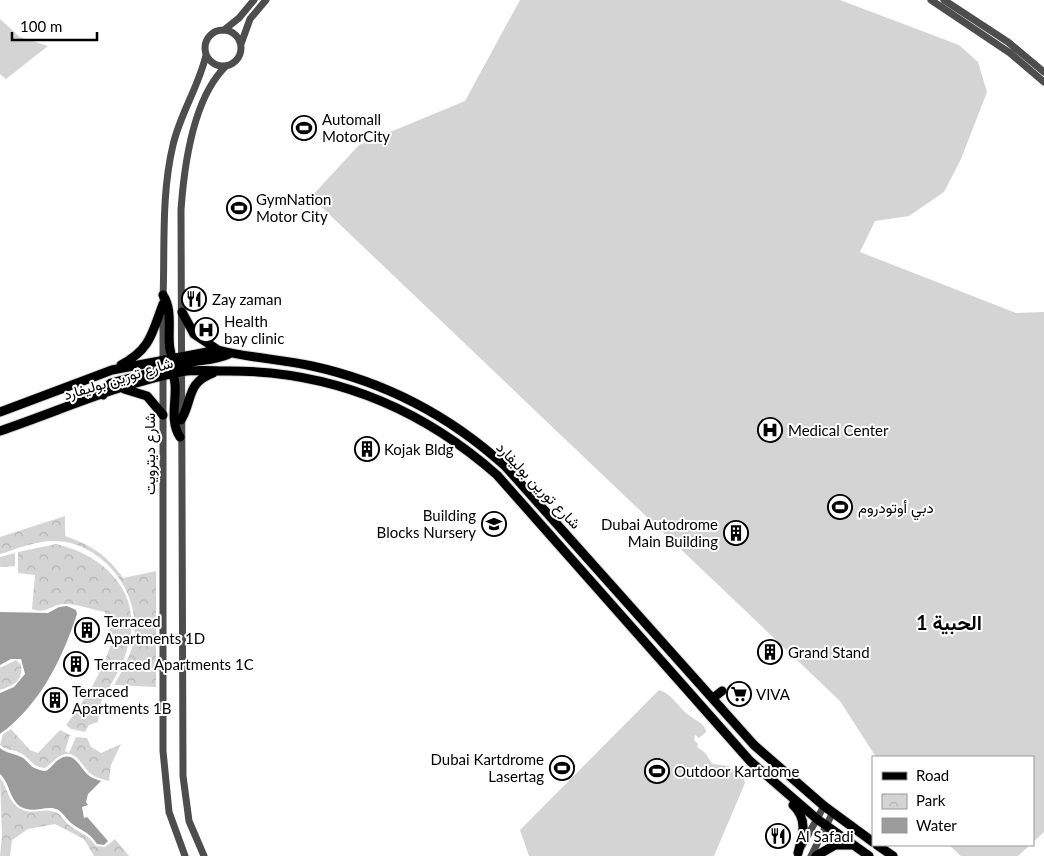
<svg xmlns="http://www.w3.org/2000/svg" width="1044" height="856" font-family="Lato,Vazirmatn,sans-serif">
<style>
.grass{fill:#d4d4d4}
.park{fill:url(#park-crowns)}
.water{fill:#9b9b9b}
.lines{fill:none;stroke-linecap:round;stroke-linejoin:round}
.major-casing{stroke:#dbdbdb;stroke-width:11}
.minor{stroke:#4d4d4d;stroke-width:7}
.major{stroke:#000;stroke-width:9}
.labels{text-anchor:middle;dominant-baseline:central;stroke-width:4;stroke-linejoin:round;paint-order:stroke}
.poi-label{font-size:15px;fill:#000;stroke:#fff;text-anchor:start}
.street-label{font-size:15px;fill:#000;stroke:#fff}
.district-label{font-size:20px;font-weight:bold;fill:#000;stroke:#fff}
</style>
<defs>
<pattern id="park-crowns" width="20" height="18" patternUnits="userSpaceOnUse" patternTransform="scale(1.25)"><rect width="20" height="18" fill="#d4d4d4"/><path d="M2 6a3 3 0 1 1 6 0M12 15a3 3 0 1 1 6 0" fill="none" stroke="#b4b4b4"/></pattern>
</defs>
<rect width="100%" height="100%" fill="#fff"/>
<!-- grass -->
<path class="grass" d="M520 0H840L959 45 978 62 987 92 961 159 944 192 909 216 875 221 860 252 1016 313 1044 312V832L1033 842V757H876L840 701 311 197 359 145 465 101Z
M0 19 20 37 48 46 6 79 0 74Z
M659 690C674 695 678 708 690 716 696 721 705 723 706 732L699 738 695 735 694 740 698 744 697 747C710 755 705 755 713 764L728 766 743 774 745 783 714 856H529L520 830Z
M949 845H1030L1018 856H961Z"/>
<!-- park -->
<path class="park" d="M65 516V536C91 545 107 555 123 578L156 571V687L114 685C124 668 135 649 135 628 135 585 100 543 56 541 37 540 17 549 0 554V537Z
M56 544C100 554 140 588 130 638L108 634 113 619 105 618V612C93 610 78 604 66 604 53 603 46 615 32 609L35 575 18 573V552Z
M15 553V566L0 567V557Z
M113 639 129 642 123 663 101 702 98 722 89 725 85 732 71 729 66 725C87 698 102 672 113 639Z
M16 660 21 665C23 681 14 685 0 690V668Z
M11 729 30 750 38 753 60 730 70 735 65 751 69 753 76 737 87 738 91 747 101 753 121 744 111 765 109 781C103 779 96 778 91 774 81 766 75 745 57 758 53 761 50 765 45 768 32 767 32 760 22 754 15 749 7 751 0 745L3 734Z
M0 778C8 788 8 803 21 809 32 815 41 809 51 811 61 812 63 820 69 825 80 834 86 832 96 846L105 847 115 839 129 856H94L84 839 55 824 28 829 12 840 10 856H0L2 836Z"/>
<!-- water -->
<path class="water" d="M67 606 76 610 77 614C63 656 44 697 9 727 6 730 3 731 0 734V693L14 687 25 674 21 659H11L0 665V612L48 613 59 607Z
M0 748C6 753 12 753 19 756 31 761 27 769 46 771 51 768 54 763 58 760 73 749 79 766 87 774 91 778 96 779 101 781L88 794 86 802 88 805 82 807 84 818 87 817 108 841 104 845 97 844C88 830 80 831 70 822 64 816 61 809 52 808 42 807 32 813 21 807 9 799 10 783 0 774Z"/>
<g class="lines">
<defs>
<path id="major" d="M163 295C176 315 163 341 174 362
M182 312 194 334 218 350
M121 365C151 349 152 333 163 304
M172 368C190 358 211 363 229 354
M170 369C183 388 166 416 180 437
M124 389 147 396 163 415
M103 395 105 388 111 383 161 370 179 358
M0 412 112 370 218 350C249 358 281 359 312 366 385 382 450 416 505 466L754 745 824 806 873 842
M181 420C193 400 186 383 213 373
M0 431C59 411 118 384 180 372 195 369 213 371 229 371 332 371 420 407 497 475L750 761 817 819 869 856
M713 698 722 691
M793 805C808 819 803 835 798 853
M877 845 893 856
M816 856 835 845H852"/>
</defs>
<!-- major casing -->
<use href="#major" class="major-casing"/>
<!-- minor -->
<path class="minor" d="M931 0 1010 53 1044 82
M944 0 1008 42 1044 72
M205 48a18 18 0 1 1 36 0a18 18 0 1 1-36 0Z
M224 30 239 18 254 0
M241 44 250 19 266 0
M163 299C165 248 161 195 173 145 180 114 199 86 206 55
M163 310V751L169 812 185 856
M802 846 824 806
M204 856 189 821 183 776 181 210C184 167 193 98 226 66
M811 856 832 814"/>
<!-- major -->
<use href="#major" class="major"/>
</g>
<!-- icons -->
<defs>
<symbol id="stadium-ring" viewBox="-11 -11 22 22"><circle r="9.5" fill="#fff" stroke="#000" stroke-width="1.5"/><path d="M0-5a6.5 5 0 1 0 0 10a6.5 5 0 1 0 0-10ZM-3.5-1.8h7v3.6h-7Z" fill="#000"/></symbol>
<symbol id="restaurant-ring" viewBox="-11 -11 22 22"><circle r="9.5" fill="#fff" stroke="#000" stroke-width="1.5"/><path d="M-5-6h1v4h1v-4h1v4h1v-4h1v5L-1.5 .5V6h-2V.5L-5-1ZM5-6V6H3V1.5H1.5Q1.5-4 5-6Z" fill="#000"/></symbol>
<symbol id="hospital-ring" viewBox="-11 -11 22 22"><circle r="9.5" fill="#fff" stroke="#000" stroke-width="1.5"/><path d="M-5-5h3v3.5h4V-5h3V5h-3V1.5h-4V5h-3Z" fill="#000"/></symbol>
<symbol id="building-ring" viewBox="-11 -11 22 22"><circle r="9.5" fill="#fff" stroke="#000" stroke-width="1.5"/><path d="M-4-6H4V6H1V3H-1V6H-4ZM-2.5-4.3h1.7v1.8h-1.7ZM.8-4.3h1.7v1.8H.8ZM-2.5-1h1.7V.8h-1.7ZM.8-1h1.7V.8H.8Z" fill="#000"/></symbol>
<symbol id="school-ring" viewBox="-11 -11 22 22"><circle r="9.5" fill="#fff" stroke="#000" stroke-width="1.5"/><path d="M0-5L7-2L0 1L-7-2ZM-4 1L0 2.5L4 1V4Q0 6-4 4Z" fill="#000"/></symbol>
<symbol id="supermarket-ring" viewBox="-11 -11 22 22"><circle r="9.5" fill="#fff" stroke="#000" stroke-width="1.5"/><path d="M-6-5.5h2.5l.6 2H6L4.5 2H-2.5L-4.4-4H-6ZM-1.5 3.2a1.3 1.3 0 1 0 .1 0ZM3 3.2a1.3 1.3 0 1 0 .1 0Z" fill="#000"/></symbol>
</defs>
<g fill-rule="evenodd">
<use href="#stadium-ring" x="290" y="114" width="28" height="28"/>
<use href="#stadium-ring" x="225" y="194" width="28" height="28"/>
<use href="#restaurant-ring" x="180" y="285" width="28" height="28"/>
<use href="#hospital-ring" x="192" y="316" width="28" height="28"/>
<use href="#hospital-ring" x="756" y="416" width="28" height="28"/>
<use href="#building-ring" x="353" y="435" width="28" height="28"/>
<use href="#stadium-ring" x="826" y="493" width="28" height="28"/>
<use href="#school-ring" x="480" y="510" width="28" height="28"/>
<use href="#building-ring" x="722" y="519" width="28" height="28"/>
<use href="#building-ring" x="73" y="616" width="28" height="28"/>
<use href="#building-ring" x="756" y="638" width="28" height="28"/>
<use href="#building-ring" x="62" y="650" width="28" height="28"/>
<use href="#supermarket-ring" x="725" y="680" width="28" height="28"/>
<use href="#building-ring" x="41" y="686" width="28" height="28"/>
<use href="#stadium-ring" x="548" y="754" width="28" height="28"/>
<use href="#stadium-ring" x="643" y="757" width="28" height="28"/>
<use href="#restaurant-ring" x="764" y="822" width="28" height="28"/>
</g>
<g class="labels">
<!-- poi labels -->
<g class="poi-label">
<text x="322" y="119">Automall<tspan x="322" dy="17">MotorCity</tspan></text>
<text x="256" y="199">GymNation<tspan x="256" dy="17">Motor City</tspan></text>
<text x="212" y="299">Zay zaman</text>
<text x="224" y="321">Health<tspan x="224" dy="17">bay clinic</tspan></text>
<text x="788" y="430">Medical Center</text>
<text x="384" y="449">Kojak Bldg</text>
<text x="858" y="507">دبي أوتودروم</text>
<text x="476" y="515" text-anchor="end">Building<tspan x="476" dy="17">Blocks Nursery</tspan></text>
<text x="718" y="524" text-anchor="end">Dubai Autodrome<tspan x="718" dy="17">Main Building</tspan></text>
<text x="104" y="621">Terraced<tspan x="104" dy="17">Apartments 1D</tspan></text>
<text x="788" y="652">Grand Stand</text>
<text x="94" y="664">Terraced Apartments 1C</text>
<text x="72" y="691">Terraced<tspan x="72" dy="17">Apartments 1B</tspan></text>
<text x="756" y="694">VIVA</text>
<text x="544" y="759" text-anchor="end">Dubai Kartdrome<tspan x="544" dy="17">Lasertag</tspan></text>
<text x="674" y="771">Outdoor Kartdome</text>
<text x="796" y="836">Al Safadi</text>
</g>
<!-- street labels -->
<g class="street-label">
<text transform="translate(118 378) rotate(-17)">شارع تورين بوليفارد</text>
<text transform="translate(149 454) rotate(-90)">شارع ديترويت</text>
<text transform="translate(539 485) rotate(46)">شارع تورين بوليفارد</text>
</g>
<!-- district labels -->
<g class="district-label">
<text x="949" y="622">الحبية 1</text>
</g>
</g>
<!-- legend -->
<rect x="872" y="756" width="162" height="90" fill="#ffffff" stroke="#999999"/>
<rect x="882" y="772" width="25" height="8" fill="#000000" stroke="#999999"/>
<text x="916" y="781" font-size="15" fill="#000000">Road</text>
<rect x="882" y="794" width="25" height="15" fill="url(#park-crowns)" stroke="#999999"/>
<text x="916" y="806" font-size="15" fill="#000000">Park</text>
<rect x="882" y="818" width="25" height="15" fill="#9b9b9b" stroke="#999999"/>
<text x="916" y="831" font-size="15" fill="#000000">Water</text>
<!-- scale -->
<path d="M12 32v8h85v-8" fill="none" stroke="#000000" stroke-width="2.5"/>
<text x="20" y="32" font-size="15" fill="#000000" stroke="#ffffff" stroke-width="4" paint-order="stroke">100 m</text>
</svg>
